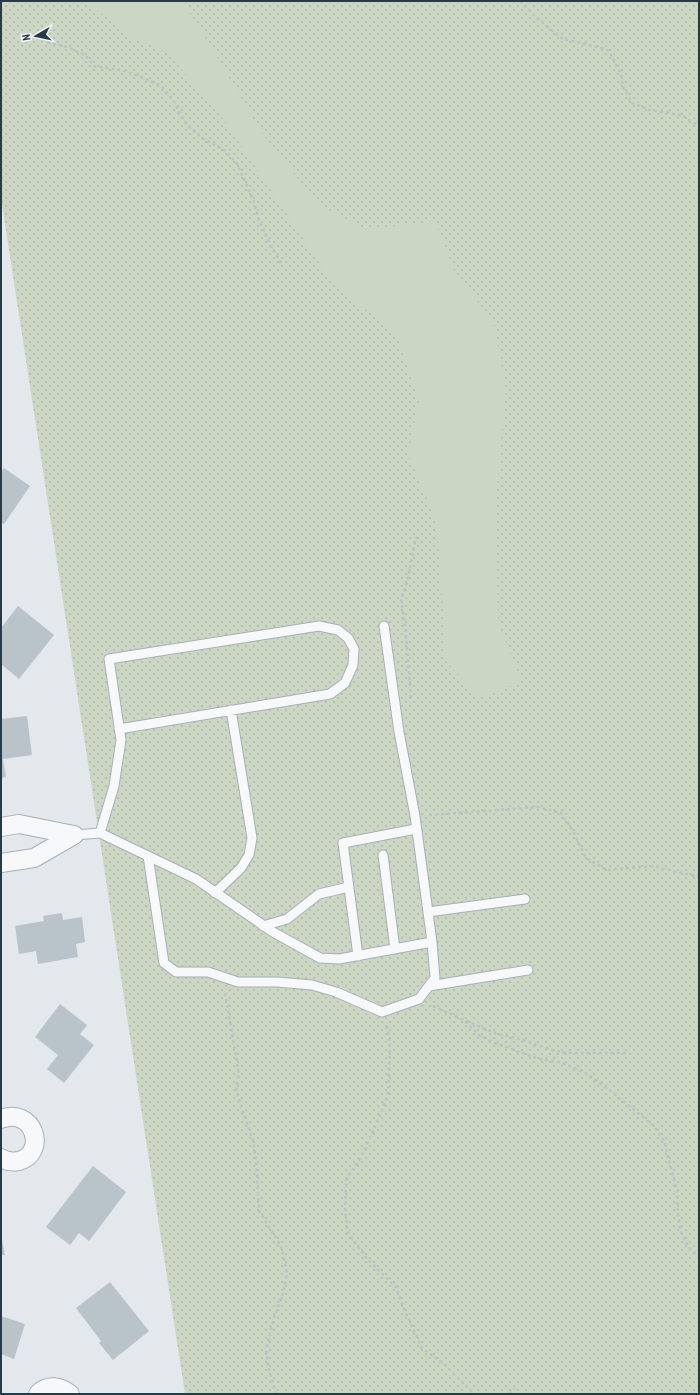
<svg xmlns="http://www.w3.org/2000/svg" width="700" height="1395" font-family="'PT Sans Narrow',sans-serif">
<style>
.grass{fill:url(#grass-dots)}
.garden{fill:#ccd7c3}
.building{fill:#b9c3ca}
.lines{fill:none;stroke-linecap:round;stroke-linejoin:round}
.service-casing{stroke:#a6b0b7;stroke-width:11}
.minor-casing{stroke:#a6b0b7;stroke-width:20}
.path{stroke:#bcc3c8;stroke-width:2.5;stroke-dasharray:3 3;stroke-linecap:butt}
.service{stroke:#f6f8fa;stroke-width:9}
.minor{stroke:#f6f8fa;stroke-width:18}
</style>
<defs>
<pattern id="grass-dots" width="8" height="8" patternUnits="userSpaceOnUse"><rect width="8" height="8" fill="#ccd7c3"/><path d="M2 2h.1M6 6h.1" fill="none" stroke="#afb9a9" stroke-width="1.8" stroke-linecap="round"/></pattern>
</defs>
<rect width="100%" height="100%" fill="#e2e8ec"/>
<!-- grass -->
<path class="grass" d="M1 1H699V1394H185L1 198Z"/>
<!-- garden -->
<path class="garden" d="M86 1H182L210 45 261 132 317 203 365 230 435 221 454 270 494 324 506 390 496 498 498 621 521 682 480 698 443 658V611L437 523 408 454 419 400 397 334 334 285 225 121 167 52 130 37Z"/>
<!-- building -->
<path class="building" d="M4 468 30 486 4 524 1 522V472Z
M18 606 54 635 19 679 1 664V628Z
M27 716 32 755 3 759 6 777 1 778V719Z
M62 913 63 920 82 917 85 942 76 944 78 957 38 964 36 951 19 954 15 926 44 921 43 916Z
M60 1004 87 1025 80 1034 94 1045 64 1083 47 1069 58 1055 35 1037Z
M93 1166 126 1192 89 1241 79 1233 70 1245 46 1227Z
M1 1235 5 1255H1Z
M110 1282 149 1331 113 1360 99 1343 101 1341 76 1308Z
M1 1316 25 1324 14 1359 1 1354Z"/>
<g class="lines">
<defs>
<path id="service" d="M100 833 114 786 121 740 109 659 319 626 338 630 348 638 354 649 353 665 345 683 330 694 119 729
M74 835 100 833 196 879 273 932 320 958 339 959 432 942
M383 855 395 949
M148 856 164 963 176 972H208L238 982H277L312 985 336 992 382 1012 419 999 435 978 432 942 415 816 399 732 384 626
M215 893 241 868 249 855 252 838 231 710
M428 912 525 899
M263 926 287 919 319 894 349 887
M358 956 343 843 416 829
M429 986 528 970"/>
<path id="minor" d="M1 827 19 824 74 835
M1 863 34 858 74 835
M1 1119C34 1106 48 1153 19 1161 12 1162 7 1162 1 1158
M38 1394C47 1384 60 1386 70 1394"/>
</defs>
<!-- service casing -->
<use href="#service" class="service-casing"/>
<!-- minor casing -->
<use href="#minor" class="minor-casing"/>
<!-- path -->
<path class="path" d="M520 1 538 19 563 39 599 47 609 51 621 74 623 87 632 103 650 110 681 115 699 126
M47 42 67 47 85 55 94 66 125 71 144 78 161 86 173 100 187 125 202 138 226 151 237 164 253 199 260 223 272 248 282 264
M411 698 406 636 401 599 407 582 416 537
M429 815 538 807 561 813 573 831 586 858 607 870 652 866 699 877
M225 993 239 1074 236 1091 253 1141 256 1159 259 1211 281 1246 287 1273 283 1294 274 1318 266 1349 268 1366 276 1394
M433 1006 464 1020 479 1035 492 1042 539 1059 563 1063 587 1074 612 1092 654 1126 664 1141 677 1191 678 1214 681 1233 690 1249 699 1256
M466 1021 495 1033 516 1038 545 1048 566 1053H626
M387 1026 390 1048 388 1094 381 1113 370 1138 360 1159 348 1176 346 1185 345 1211 348 1233 367 1259 396 1287 404 1309 422 1348 444 1364 474 1394
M509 1394 515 1389"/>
<!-- service -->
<use href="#service" class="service"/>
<!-- minor -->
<use href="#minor" class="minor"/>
</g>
<!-- border -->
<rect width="700" height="1395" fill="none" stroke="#283a46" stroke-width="4"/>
<!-- north arrow -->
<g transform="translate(36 36) rotate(261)" stroke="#f2f7f9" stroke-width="3" paint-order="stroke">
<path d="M0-3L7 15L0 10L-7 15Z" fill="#283a46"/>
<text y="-6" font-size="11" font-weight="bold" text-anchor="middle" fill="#283a46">N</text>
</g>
</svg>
